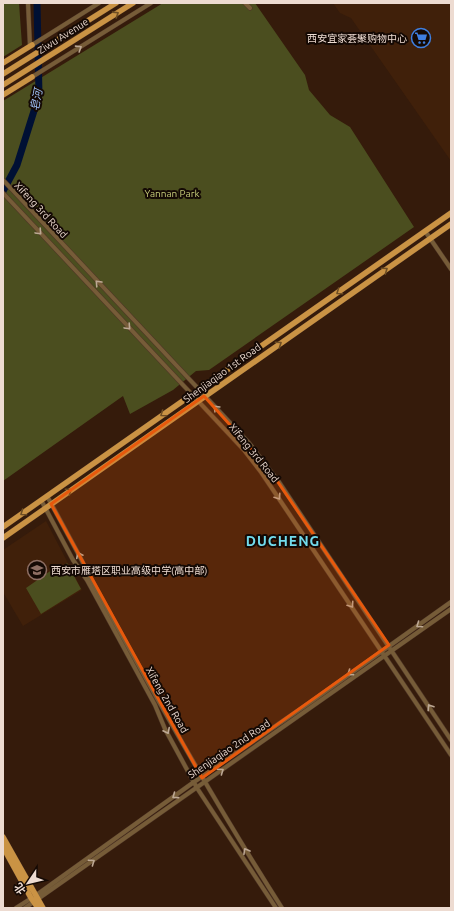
<svg xmlns="http://www.w3.org/2000/svg" width="454" height="911" font-family="Ubuntu,'Noto Sans SC',sans-serif">
<style>
.built{fill:#40200a}
.green{fill:#4b4e1f}
.lines{fill:none;stroke-linecap:round;stroke-linejoin:round}
.river{stroke:#001034;stroke-width:7}
.minor-casing{stroke:#4f3627;stroke-width:5}
.major-casing{stroke:#4f3627;stroke-width:6}
.minor{stroke:#765c38;stroke-width:4}
.major{stroke:#ca9344;stroke-width:5.5}
.oneway{stroke:#6f4e24}
.oneway2{stroke:#bda894}
.marked{fill:#e8590c;fill-opacity:0.2;stroke:#e8590c;stroke-width:3;stroke-linejoin:round}
.labels{text-anchor:middle;dominant-baseline:central;stroke-width:4;stroke-linejoin:round;paint-order:stroke}
.street-label{font-size:10px;fill:#eddbd1;stroke:#140904}
.poi-label{font-size:10px;fill:#eddbd1;stroke:#140904;text-anchor:end}
.park-label{font-size:10px;fill:#c7cd7a;stroke:#140904}
.water-label{font-size:11px;font-style:italic;fill:#a1c3f9;stroke:#140904}
.district-label{font-size:14px;font-weight:bold;letter-spacing:1px;fill:#72dbec;stroke:#140904}
</style>
<rect width="100%" height="100%" fill="#351b0b"/>
<!-- built -->
<path class="built" d="M333 3H451V161L351 18 340 13Z
M46 521 82 590 23 626 3 592V550Z"/>
<!-- green -->
<path class="green" d="M3 3H19L22 45 3 57Z
M163 3H255L305 75 309 90 330 115 350 127 414 227 209 370 196 371 173 390 130 414 123 396 3 481V101Z
M67 563 81 589 41 614 26 588 56 567 58 570Z"/>
<g class="lines">
<!-- river -->
<path class="river" d="M3 191 17 165 39 95 37 3"/>
<defs>
<path id="minor" d="M28 3 30 46
M245 3 250 8
M32 45 99 3
M32 77 151 3
M3 180 249 443 279 482 451 740
M3 193 244 450 261 472 451 755
M425 231 451 269
M47 496 80 557 90 577C151 689 213 800 282 908
M41 500 73 560 87 580 155 705 165 729 197 788 276 908
M16 908 35 896 194 782 312 701 451 602
M25 908 451 609"/>
<path id="major" d="M3 63 32 45
M3 74 116 3
M3 85 133 3
M3 95 32 77
M3 527 451 213
M3 538 451 224
M3 837 43 908
M3 847 31 898 38 908"/>
</defs>
<!-- minor casing -->
<use href="#minor" class="minor-casing"/>
<!-- major casing -->
<use href="#major" class="major-casing"/>
<!-- minor -->
<use href="#minor" class="minor"/>
<!-- major -->
<use href="#major" class="major"/>
</g>
<!-- one-way arrows -->
<defs><path id="oneway-chevron" d="M-2-3.5L2.5 0L-2 3.5" fill="none" stroke-width="1.6" stroke-linecap="round" stroke-linejoin="round"/></defs>
<g class="oneway">
<use href="#oneway-chevron" transform="translate(116 14) rotate(-32)"/>
<use href="#oneway-chevron" transform="translate(385 270) rotate(-35)"/>
<use href="#oneway-chevron" transform="translate(339 292) rotate(145)"/>
<use href="#oneway-chevron" transform="translate(279 344) rotate(-35)"/>
<use href="#oneway-chevron" transform="translate(163 414) rotate(145)"/>
<use href="#oneway-chevron" transform="translate(69 491) rotate(-35)"/>
<use href="#oneway-chevron" transform="translate(23 513) rotate(145)"/>
</g>
<g class="oneway2">
<use href="#oneway-chevron" transform="translate(79 48) rotate(-32)"/>
<use href="#oneway-chevron" transform="translate(39 232) rotate(47)"/>
<use href="#oneway-chevron" transform="translate(98 283) rotate(-133)"/>
<use href="#oneway-chevron" transform="translate(128 327) rotate(47)"/>
<use href="#oneway-chevron" transform="translate(216 408) rotate(-135)"/>
<use href="#oneway-chevron" transform="translate(278 497) rotate(56)"/>
<use href="#oneway-chevron" transform="translate(79 555) rotate(-117)"/>
<use href="#oneway-chevron" transform="translate(351 605) rotate(56)"/>
<use href="#oneway-chevron" transform="translate(419 625) rotate(145)"/>
<use href="#oneway-chevron" transform="translate(350 673) rotate(145)"/>
<use href="#oneway-chevron" transform="translate(430 707) rotate(-123)"/>
<use href="#oneway-chevron" transform="translate(167 731) rotate(63)"/>
<use href="#oneway-chevron" transform="translate(221 771) rotate(-35)"/>
<use href="#oneway-chevron" transform="translate(175 796) rotate(144)"/>
<use href="#oneway-chevron" transform="translate(246 851) rotate(-119)"/>
<use href="#oneway-chevron" transform="translate(92 862) rotate(-35)"/>
</g>
<!-- marked area -->
<path class="marked" d="M204 396 267 466 389 645 202 778 51 504Z"/>
<!-- icons -->
<defs>
<symbol id="supermarket-ring" viewBox="-11 -11 22 22"><circle r="9.5" fill="#140904" stroke="#3f7fe0" stroke-width="1.5"/><path d="M-6-5.5h2.5l.6 2H6L4.5 2H-2.5L-4.4-4H-6ZM-1.5 3.2a1.3 1.3 0 1 0 .1 0ZM3 3.2a1.3 1.3 0 1 0 .1 0Z" fill="#3f7fe0"/></symbol>
<symbol id="school-ring" viewBox="-11 -11 22 22"><circle r="9.5" fill="#140904" stroke="#8d6e63" stroke-width="1.5"/><path d="M0-5L7-2L0 1L-7-2ZM-4 1L0 2.5L4 1V4Q0 6-4 4Z" fill="#8d6e63"/></symbol>
</defs>
<g fill-rule="evenodd">
<use href="#supermarket-ring" x="410" y="27" width="22" height="22"/>
<use href="#school-ring" x="26" y="559" width="22" height="22"/>
</g>
<g class="labels">
<!-- street labels -->
<g class="street-label">
<text transform="translate(63 36) rotate(-32)">Ziwu Avenue</text>
<text transform="translate(41 210) rotate(47)">Xifeng 3rd Road</text>
<text transform="translate(222 373) rotate(-36)">Shenjiaqiao 1st Road</text>
<text transform="translate(254 453) rotate(51)">Xifeng 3rd Road</text>
<text transform="translate(167 700) rotate(60)">Xifeng 2nd Road</text>
<text transform="translate(229 749) rotate(-34)">Shenjiaqiao 2nd Road</text>
</g>
<!-- poi labels -->
<g class="poi-label">
<text x="407" y="38">西安宜家荟聚购物中心</text>
<text x="51" y="570" text-anchor="start">西安市雁塔区职业高级中学(高中部)</text>
</g>
<!-- park labels -->
<g class="park-label">
<text x="172" y="193">Yannan Park</text>
</g>
<!-- water labels -->
<g class="water-label">
<text transform="translate(36 100) rotate(-78)">皂河</text>
</g>
<!-- district labels -->
<g class="district-label">
<text x="283" y="541">DUCHENG</text>
</g>
</g>
<!-- border -->
<rect width="454" height="911" fill="none" stroke="#eddbd1" stroke-width="8"/>
<!-- north arrow -->
<g transform="translate(28 883) rotate(235)" stroke="#140904" stroke-width="3" paint-order="stroke">
<path d="M0-3L7 15L0 10L-7 15Z" fill="#eddbd1"/>
<text y="-6" font-size="11" font-weight="bold" text-anchor="middle" fill="#eddbd1">北</text>
</g>
</svg>
